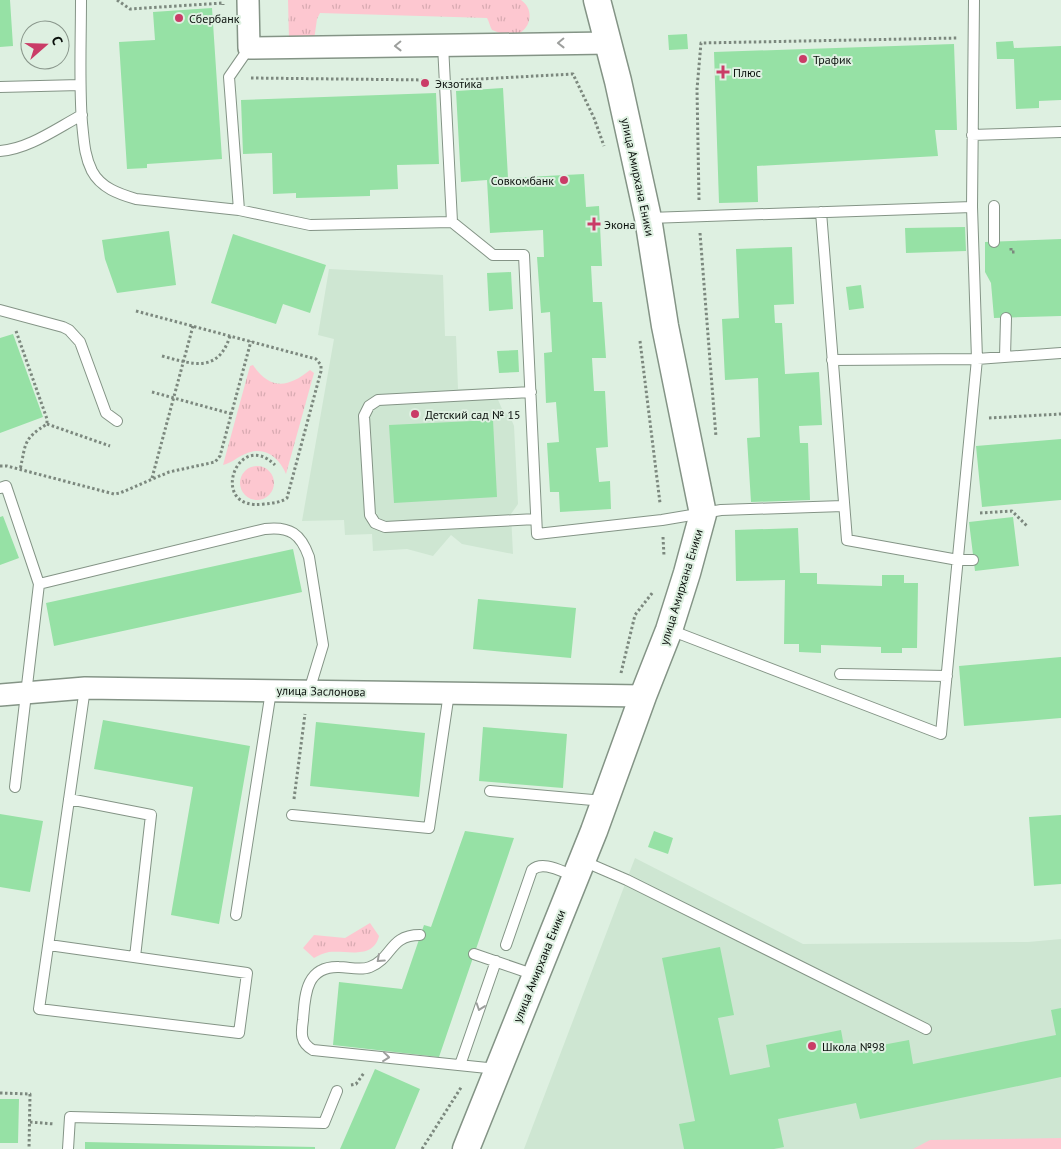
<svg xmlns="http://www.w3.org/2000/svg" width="1061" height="1149" font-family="'PT Sans',sans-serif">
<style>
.built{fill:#cee6d2}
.grass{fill:url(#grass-tufts)}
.garden{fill:#fdc7d0}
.building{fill:#96e1a5}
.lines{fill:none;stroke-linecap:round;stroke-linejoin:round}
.service-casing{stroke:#849486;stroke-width:12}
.minor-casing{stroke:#849486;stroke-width:24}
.tertiary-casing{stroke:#849486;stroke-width:29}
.path{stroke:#7c887e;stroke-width:3;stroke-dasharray:2.5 2.5;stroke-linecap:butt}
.service{stroke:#fff;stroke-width:10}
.minor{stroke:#fff;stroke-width:21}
.tertiary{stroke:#fff;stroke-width:26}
.oneway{stroke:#9d9f9d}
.poi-dot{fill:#ca3c67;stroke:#def0e1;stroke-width:2}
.labels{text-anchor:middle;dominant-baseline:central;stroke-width:4;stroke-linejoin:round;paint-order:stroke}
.poi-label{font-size:12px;fill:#090f0b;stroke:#def0e1;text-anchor:start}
.street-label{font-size:12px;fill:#090f0b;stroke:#def0e1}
</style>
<defs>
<pattern id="grass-tufts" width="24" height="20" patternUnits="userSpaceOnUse" patternTransform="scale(1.25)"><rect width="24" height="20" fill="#fdc7d0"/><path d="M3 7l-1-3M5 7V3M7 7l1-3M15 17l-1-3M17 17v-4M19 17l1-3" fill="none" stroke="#d8aab1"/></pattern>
</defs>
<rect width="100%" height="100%" fill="#def0e1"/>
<!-- built -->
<path class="built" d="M329 269 443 275 445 336H456L458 389 493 388 502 409 510 416 514 426 518 504 511 514 513 554 462 544 451 535 433 556 407 549 373 551 372 534 345 535 344 520 302 521 334 339 318 335Z
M635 858 803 944 1028 942 1061 939V1149H524Z"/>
<!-- grass -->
<path class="grass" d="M288 0H521C541 14 523 45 500 33 499 33 493 30 492 30 490 27 489 21 487 18L320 13 317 19 314 40 289 39Z
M253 365C270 390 288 388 310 370L314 373 286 474C279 457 264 445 245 454 237 457 232 463 223 465L250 366Z
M240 483a17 17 0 1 1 34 0a17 17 0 1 1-34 0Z
M370 923 379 936C373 960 347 950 329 952 324 953 319 955 314 958L303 948 314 935 345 938Z"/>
<!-- garden -->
<path class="garden" d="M1061 1138V1149H913L930 1140Z"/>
<!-- building -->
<path class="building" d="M0 0H10L13 46 0 47Z
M212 8 222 159 147 164V168L127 169 119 42 155 40 153 12Z
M687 34 688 49 669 50 668 35Z
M1013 41 1014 48 1061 46V100L1039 101V108L1016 109 1014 59H997L996 42Z
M954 44 957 130H935L938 156 757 166 758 202 719 203 714 52Z
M503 88 508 178 584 174 586 207 599 206 602 266H591L593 302H602L606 358H592L594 391H605L608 447 596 448 599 482 610 481 611 509 560 512 559 492H550L547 443 559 442 556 402 546 403 544 353 552 352 550 312 541 313 537 257H544L543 230 490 233 487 180 461 182 456 91Z
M436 93 439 164 397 165 398 189 370 190V196L296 198V193L273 194 272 153 243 154 241 100Z
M965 227 966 251 906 253 905 228Z
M169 231 176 285 117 293 105 259 102 240Z
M233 234 326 265 310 313 283 304 276 324 211 303Z
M1061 239V316L994 318 991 283 985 272V242Z
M792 247 794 304 774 305 775 323H782L785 374 819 372 822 425 799 426 800 443H808L810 500 751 502 747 438 760 437 758 378 725 380 722 319 739 318 736 249Z
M511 272 513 309 489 311 487 273Z
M861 285 864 308 849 310 846 287Z
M13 334 43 417 0 433V338Z
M518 350 519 372 499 373 497 351Z
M493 420 497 497 394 503 389 425Z
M1061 439V500L982 507 976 446Z
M3 516 19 558 0 565V517Z
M1013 517 1019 566 975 571 969 522Z
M798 528 800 573H817V584L882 586V575H904V583H918L917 648H902V653H881V647L821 645V653L799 652V644H784L785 580 736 581 735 530Z
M293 549 302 592 54 646 46 603Z
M478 599 576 608 571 658 473 649Z
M1061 657V718L964 726 959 666Z
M103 720 250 746 219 924 171 915 193 787 94 769Z
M316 722 425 733 419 797 310 786Z
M483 727 567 734 563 788 479 781Z
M0 814 43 821 30 892 0 887Z
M1061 815V884L1034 886 1029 817Z
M465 831 514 838 439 1057 333 1045 339 982 402 989 424 925 431 927Z
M654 831 673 838 668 854 648 847Z
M720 947 734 1015 718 1018 730 1075 770 1067 766 1045 841 1030 845 1052 909 1040 913 1064 1056 1035 1051 1010 1061 1008V1077L860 1119 856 1103 778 1119 784 1147 774 1149H684L679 1124 695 1121 662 958Z
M375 1069 420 1089 395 1149H340Z
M0 1099H19L18 1143H0Z
M85 1142 315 1147V1149H85Z"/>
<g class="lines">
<defs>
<path id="service" d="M81 0C81 41 79 82 82 123 84 140 84 155 92 171 101 188 119 194 136 199L239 210 310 225 452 222 493 255H524L537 534 662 520 721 510 843 506
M443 45 452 222
M0 87 80 85
M972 135 1061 132
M0 151C29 149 57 128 82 115
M239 210 229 77 249 48
M821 212 847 540 958 560H973
M649 218 972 207
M994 242V206
M0 310 63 327 69 330 80 342 106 413 117 421
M1005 357 1006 318
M832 360 977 359 1061 353
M531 392 378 400 369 406 364 416 370 515 375 523 385 527 536 519
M0 488 6 486 39 584 15 787
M39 584 265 529C290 526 301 534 309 557L323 645 309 691
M670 630 941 734 977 359 972 207 974 0
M840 674 947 676
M490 791 604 801
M69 799 151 815 135 957
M292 815 429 828 449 693
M583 861 627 880 926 1029
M236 915 271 691
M420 935C389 935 393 958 370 967 360 971 349 967 339 967 305 966 305 996 303 1020 301 1033 300 1043 313 1050L497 1069
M49 945 247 973 239 1033 39 1009 85 688
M506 945 532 870C543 860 562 872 575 876
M474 954 535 975
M460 1065 496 961
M68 1149 70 1117 324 1123 337 1091"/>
<path id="minor" d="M248 0 249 48 609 43
M0 695 85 688 643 696"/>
<path id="tertiary" d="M466 1149 594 831 643 696 669 630 687 573 703 514 665 326 648 218 618 81 597 0"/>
</defs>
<!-- service casing -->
<use href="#service" class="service-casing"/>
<!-- minor casing -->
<use href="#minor" class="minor-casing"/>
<!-- tertiary casing -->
<use href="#tertiary" class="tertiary-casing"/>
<!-- path -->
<path class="path" d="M117 0 130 9 223 3V5
M251 78 427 80
M461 80 573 74 594 118 604 146
M699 200 697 89 701 43 958 38
M700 233 716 437
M1011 248V252H1015
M136 311 316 359 321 365V371L287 498C280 503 272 503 264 504 207 512 237 427 275 465
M16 331 47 419V424C23 439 26 443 20 470
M640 341 660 503
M162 356C192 364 218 374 230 336
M152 392 232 414
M989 418 1061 414
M47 424 110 446
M0 466H7L114 494 120 493 169 472 215 462 220 456 251 341
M152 478 193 326
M980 513 1012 511 1028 527
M663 537 664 556
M621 673 635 615 653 592
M294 799 305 714
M351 1085 356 1084 364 1073
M0 1093 30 1094 29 1149
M30 1122 54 1124
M422 1149 462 1086"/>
<!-- service -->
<use href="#service" class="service"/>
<!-- minor -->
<use href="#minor" class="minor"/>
<!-- tertiary -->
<use href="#tertiary" class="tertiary"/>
</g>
<!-- one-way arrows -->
<defs><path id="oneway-chevron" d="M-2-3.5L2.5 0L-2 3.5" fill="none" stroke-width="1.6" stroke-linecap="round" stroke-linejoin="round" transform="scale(1.25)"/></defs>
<g class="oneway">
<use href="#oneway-chevron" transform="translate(561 43) rotate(179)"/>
<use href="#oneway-chevron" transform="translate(398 46) rotate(179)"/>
<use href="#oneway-chevron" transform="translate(380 959) rotate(138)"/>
<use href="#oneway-chevron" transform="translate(480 1007) rotate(109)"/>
<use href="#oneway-chevron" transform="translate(386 1057) rotate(6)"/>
</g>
<!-- markers -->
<g class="poi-dot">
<circle cx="179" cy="18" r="5"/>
<circle cx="803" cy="59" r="5"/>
<path d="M720.5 64.5h5v5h5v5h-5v5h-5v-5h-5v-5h5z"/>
<circle cx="425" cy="83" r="5"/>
<circle cx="564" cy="180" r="5"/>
<path d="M591.5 216.5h5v5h5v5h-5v5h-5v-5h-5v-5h5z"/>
<circle cx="415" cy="414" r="5"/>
<circle cx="812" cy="1046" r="5"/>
</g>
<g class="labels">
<!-- poi labels -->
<g class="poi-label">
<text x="189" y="18">Сбербанк</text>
<text x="813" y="59">Трафик</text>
<text x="733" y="72">Плюс</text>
<text x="435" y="83">Экзотика</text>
<text x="554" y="180" text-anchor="end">Совкомбанк</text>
<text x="604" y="224">Экона</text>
<text x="425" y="414">Детский сад № 15</text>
<text x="822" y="1046">Школа №98</text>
</g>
<!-- street labels -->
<g class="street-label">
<text transform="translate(638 177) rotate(78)">улица Амирхана Еники</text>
<text transform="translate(681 587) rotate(-73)">улица Амирхана Еники</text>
<text transform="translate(321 691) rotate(1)">улица Заслонова</text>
<text transform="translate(539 966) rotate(-68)">улица Амирхана Еники</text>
</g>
</g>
<!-- north arrow -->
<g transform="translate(45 45) rotate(70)"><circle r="24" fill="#def0e1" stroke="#89968b"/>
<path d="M0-4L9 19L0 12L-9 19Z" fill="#ca3c67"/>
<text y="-8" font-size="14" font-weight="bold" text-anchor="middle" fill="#090f0b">С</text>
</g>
</svg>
